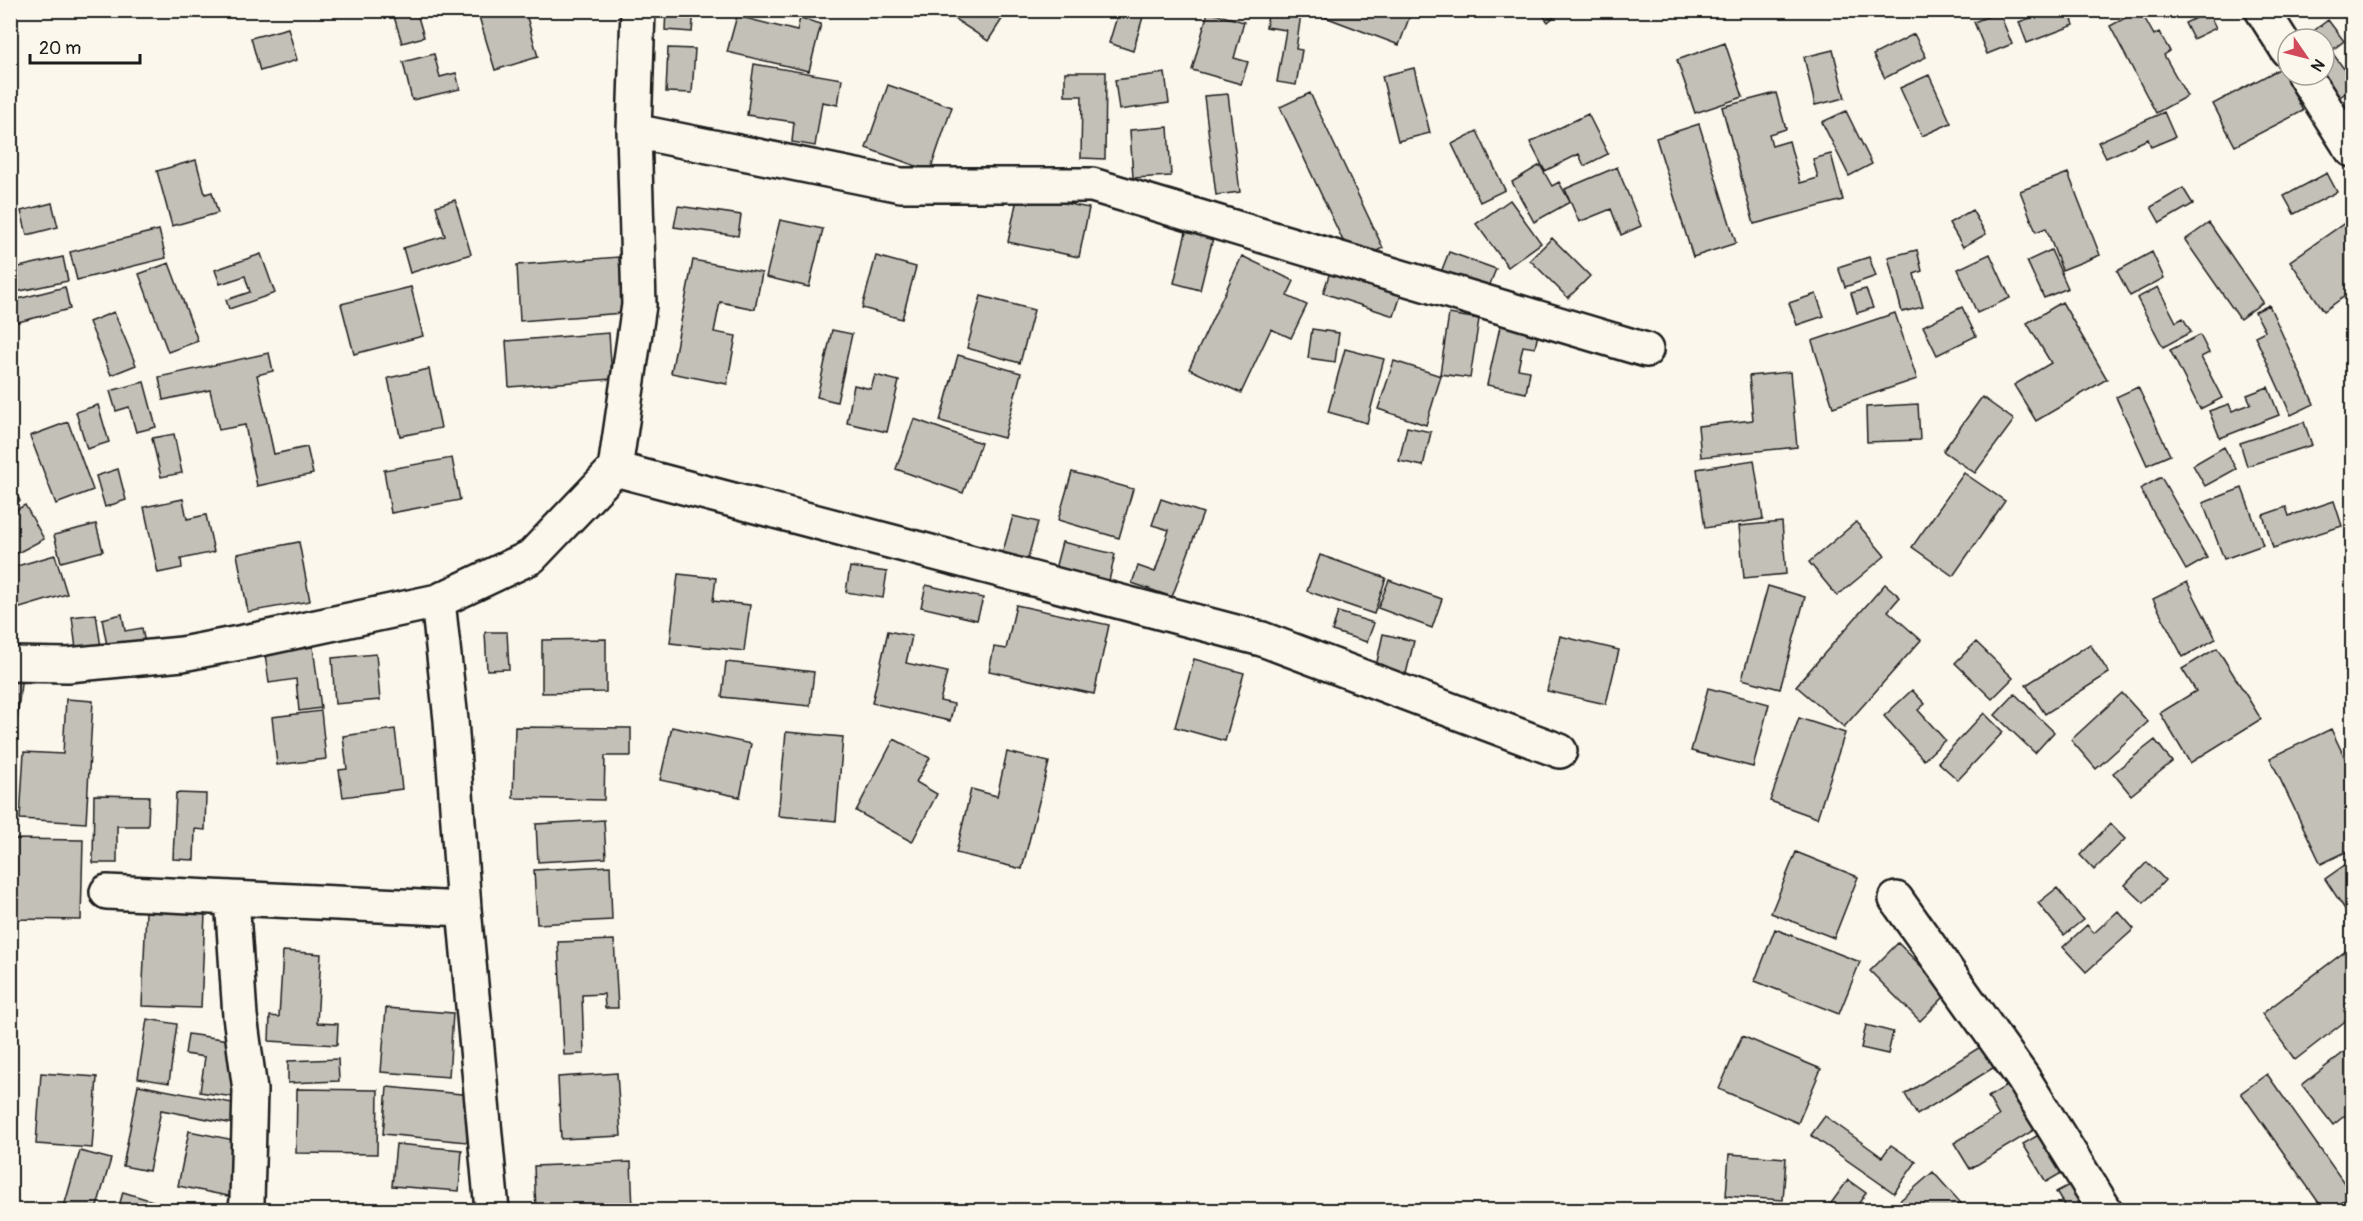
<svg xmlns="http://www.w3.org/2000/svg" width="2363" height="1221" font-family="Pangolin,sans-serif">
<style>
.building{fill:#c3c0b8;stroke:#1c1c1c;stroke-width:1.5}
.lines{fill:none;stroke-linecap:round;stroke-linejoin:round}
.minor-casing{stroke:#1c1c1c;stroke-width:38}
.minor{stroke:#fbf7ec;stroke-width:33}
</style>
<rect width="100%" height="100%" fill="#fbf7ec"/>
<filter id="ink" filterUnits="userSpaceOnUse"><feTurbulence type="fractalNoise" baseFrequency=".0167" numOctaves="2"/><feDisplacementMap in="SourceGraphic" scale="12" xChannelSelector="R" yChannelSelector="G"/><feConvolveMatrix kernelMatrix="1 2 1 2 8 2 1 2 1" color-interpolation-filters="sRGB"/></filter>
<g filter="url(#ink)">
<!-- building -->
<path class="building" d="M392 10H416L424 37 402 43Z
M477 10H525L538 57 495 70Z
M666 10H694L692 32 665 30Z
M941 10H1008L988 41Z
M1119 10H1145L1133 51 1109 43Z
M1269 10 1301 14 1296 49 1302 50 1296 85 1277 82 1286 30 1266 27Z
M1328 10H1412L1399 45 1325 17Z
M1539 10H1562L1548 22Z
M2043 10H2069L2074 25 2027 43 2019 22 2044 13Z
M2140 10 2154 35 2159 32 2170 51 2164 55 2187 96 2156 113 2110 26Z
M1208 12 1244 22 1234 58 1248 62 1241 84 1192 70Z
M1999 12 2012 44 1987 54 1974 22Z
M2208 12 2216 28 2193 39 2185 23Z
M737 16 797 31 800 18 821 24 809 71 727 52Z
M2328 20 2344 41 2331 51 2352 80V88L2340 97 2324 75V39H2303Z
M288 28 297 60 260 71 251 38Z
M1914 34 1926 57 1885 78 1873 55Z
M1725 43 1743 97 1695 113 1677 60Z
M668 48 695 49 692 93 666 92Z
M1833 50 1845 98 1815 105 1804 57Z
M434 54 440 77 456 73 460 89 412 100 403 62Z
M754 64 842 79 838 105 822 102 815 146 792 142 794 122 747 115Z
M1414 68 1430 133 1398 141 1382 76Z
M2281 68 2303 111 2235 146 2213 104Z
M1065 72H1106L1105 159 1081 158 1082 96H1065Z
M1165 73 1169 103 1119 110 1115 80Z
M1929 75 1951 123 1922 136 1900 88Z
M888 85 952 107 930 171 866 148Z
M1310 93 1383 248 1353 262 1280 107Z
M1776 93 1786 129 1769 134 1772 146 1789 141 1800 183 1818 178 1813 159 1831 154 1843 200 1754 224 1722 107Z
M1228 94 1240 192 1216 195 1204 96Z
M1846 111 1872 164 1849 176 1822 122Z
M2164 112 2175 137 2151 147 2148 139 2106 158 2098 142Z
M1588 114 1608 154 1584 166 1579 154 1545 171 1530 142Z
M1699 124 1736 243 1693 257 1656 138Z
M1168 127 1171 176 1133 178 1130 130Z
M1477 131 1505 190 1480 202 1452 144Z
M196 160 205 194 212 192 218 213 172 226 157 171Z
M1540 165 1552 186 1559 182 1570 202 1534 222 1512 182Z
M1617 167 1641 226 1621 235 1611 209 1579 222 1565 189Z
M2068 173 2100 255 2062 270 2046 228 2036 232 2020 191Z
M2327 173 2337 192 2294 214 2284 196Z
M2183 188 2193 204 2160 223 2151 207Z
M1018 194 1089 208 1079 257 1008 242Z
M455 200 471 254 410 273 403 248 445 236 436 206Z
M1510 200 1541 243 1508 267 1476 224Z
M52 203 58 227 27 235 21 211Z
M678 206 741 215 738 236 674 227Z
M1972 210 1986 234 1963 247 1949 223Z
M2352 218V291L2324 311 2290 261Z
M780 220 823 229 809 287 766 277Z
M2209 223 2263 302 2240 319 2185 240Z
M159 230 166 258 77 280 70 252Z
M1186 232 1213 238 1200 290 1174 283Z
M1552 238 1590 276 1568 298 1530 260Z
M1917 250 1922 271 1914 274 1923 307 1902 312 1888 257Z
M2051 250 2068 288 2044 298 2027 261Z
M1449 252 1496 269 1488 289 1441 272Z
M2152 252 2164 278 2130 296 2117 271Z
M261 254 275 293 229 309 226 300 250 292 245 276 220 284 215 270Z
M1990 254 2010 298 1977 313 1958 269Z
M876 256 916 267 902 319 862 308Z
M1242 256 1294 281 1287 296 1307 305 1291 338 1271 329 1241 393 1189 369Z
M63 257 68 281 15 292 10 269Z
M619 257 623 313 520 321 517 265Z
M1869 257 1876 276 1845 287 1838 267Z
M693 260 762 273 755 309 720 302 714 332 736 336 727 384 671 373Z
M169 263 198 341 168 352 139 274Z
M1332 266 1403 289 1394 316 1323 293Z
M65 287 70 309 10 324V301Z
M411 287 423 336 354 354 341 304Z
M2158 287 2176 322 2183 318 2191 332 2163 347 2137 298Z
M1866 289 1873 308 1857 313 1851 293Z
M1816 294 1824 316 1797 325 1789 303Z
M981 296 1034 310 1020 363 967 348Z
M2062 302 2107 379 2036 421 2014 385 2051 363 2027 323Z
M2269 305 2314 404 2291 415 2255 336 2265 331 2255 312Z
M1962 307 1976 336 1937 355 1923 326Z
M114 312 136 365 111 375 89 322Z
M1895 313 1917 379 1833 407 1812 341Z
M1449 314 1479 319 1470 378 1440 374Z
M1501 322 1539 329 1535 348 1523 346 1518 369 1530 371 1526 393 1487 385Z
M1312 329 1339 333 1335 362 1308 358Z
M832 330 852 334 837 402 817 397Z
M609 333 612 379 509 387 506 341Z
M2200 335 2209 353 2201 357 2222 398 2200 409 2170 350Z
M1345 349 1384 359 1367 423 1328 412Z
M269 353 273 371 257 375 274 454 307 447 313 474 257 486 245 425 219 430 210 390 163 400 159 377Z
M958 355 1021 373 1004 438 940 421Z
M1394 361 1441 376 1426 425 1378 409Z
M429 369 441 428 400 436 388 378Z
M1790 372 1797 447 1701 457 1698 426 1753 420 1749 376Z
M875 375 899 381 887 432 847 423 854 385 871 389Z
M144 382 156 427 136 432 129 407 116 411 110 391Z
M2138 387 2170 455 2147 465 2116 397Z
M2268 387 2279 415 2220 438 2209 411 2229 404 2232 411 2251 404 2247 395Z
M1982 397 2014 420 1975 473 1943 451Z
M1918 404 1920 440 1867 442 1866 407Z
M98 405 109 442 87 449 76 412Z
M914 419 981 443 963 493 896 469Z
M68 422 93 490 56 504 30 436Z
M2304 422 2312 445 2247 466 2240 443Z
M1407 427 1431 432 1423 466 1399 461Z
M174 434 182 473 161 477 152 438Z
M2224 447 2236 469 2205 486 2193 465Z
M452 458 460 500 391 513 384 470Z
M1754 460 1763 519 1705 528 1697 469Z
M118 469 126 500 105 507 96 476Z
M1072 472 1133 489 1119 538 1058 520Z
M1964 473 2005 501 1953 576 1912 547Z
M2161 477 2207 558 2186 570 2140 489Z
M10 479 20 501 10 505Z
M2242 488 2263 545 2224 559 2203 503Z
M183 499 187 519 206 515 214 552 181 559 182 568 158 573 144 507Z
M1161 499 1203 513 1172 597 1132 583 1138 566 1155 572 1169 530 1152 525Z
M2334 501 2342 526 2273 548 2263 515 2286 507 2289 516Z
M25 505 44 539 10 557V513Z
M1013 516 1038 522 1026 565 1001 558Z
M1782 522 1786 574 1744 578 1739 526Z
M1856 522 1885 556 1837 596 1809 562Z
M96 524 103 551 61 562 54 535Z
M299 542 310 601 248 612 237 554Z
M1062 542 1115 554 1109 581 1055 569Z
M55 555 67 594 10 611V568Z
M1320 555 1386 578 1374 614 1307 591Z
M850 567 887 572 883 598 846 592Z
M678 574 716 578 713 601 750 605 744 651 670 643Z
M1389 580 1442 599 1432 628 1378 608Z
M2187 582 2216 639 2183 657 2153 599Z
M1885 584 1900 597 1888 611 1921 640 1844 727 1796 686Z
M926 585 983 598 977 620 921 607Z
M1768 586 1805 597 1780 689 1742 679Z
M1016 605 1109 625 1094 694 989 671 994 647 1006 649Z
M1338 612 1374 623 1367 642 1332 631Z
M96 614 102 654 77 657 72 617Z
M122 614 125 631 142 628 146 649 109 656 102 619Z
M888 631 912 636 906 663 947 672 940 701 954 704 950 721 872 703Z
M485 632H507L509 669 487 670Z
M1383 634 1414 641 1405 678 1375 671Z
M1560 636 1619 650 1606 704 1547 691Z
M606 639V692L542 693V640Z
M1976 642 2013 678 1992 699 1955 663Z
M2090 644 2109 673 2045 714 2026 685Z
M313 647 321 708 299 711 296 679 269 683 265 654Z
M2217 648 2261 719 2190 763 2160 713 2196 691 2182 669Z
M376 654 380 700 335 704 332 658Z
M1194 659 1244 673 1225 741 1175 727Z
M726 662 814 672 810 706 722 697Z
M10 673 22 674 17 721 10 720Z
M1708 688 1769 704 1753 767 1691 751Z
M1912 690 1925 704 1918 710 1945 740 1924 760 1884 716Z
M2122 693 2148 722 2096 769 2071 740Z
M2015 694 2054 732 2035 753 1995 715Z
M66 699 93 701 86 823 20 819 24 752 63 754Z
M321 711 326 759 277 765 272 717Z
M1984 713 2003 732 1958 780 1938 762Z
M1799 718 1845 733 1817 818 1770 801Z
M515 727 631 728V756H605L604 800 513 798Z
M672 727 751 744 740 797 660 780Z
M395 729 402 789 343 797 339 770 347 769 343 736Z
M2331 729 2352 773V849L2321 864 2270 758Z
M786 732 843 737 836 821 778 816Z
M894 739 930 758 916 782 937 794 912 842 856 811Z
M2155 740 2172 762 2131 795 2113 773Z
M1007 752 1049 762 1022 869 956 853 971 789 997 796Z
M176 793 206 794 205 830 195 829 194 860 173 859Z
M94 795 149 796 148 826H117V863H93Z
M604 820 606 858 538 862 536 824Z
M2110 824 2125 839 2094 870 2080 855Z
M10 839 83 840 81 920 10 919Z
M1796 852 1858 877 1834 938 1771 913Z
M2352 860V888L2351 889 2352 892V920L2325 879Z
M2147 862 2165 880 2144 903 2125 885Z
M610 866 612 920 537 924 534 870Z
M2057 888 2083 920 2064 935 2038 903Z
M146 911 205 913 201 1008 142 1006Z
M2118 911 2134 929 2086 972 2063 947 2087 925 2094 933Z
M1775 929 1860 962 1839 1014 1755 981Z
M614 940 618 1008H605L604 994 582 995 584 1054 564 1055 558 942Z
M1898 943 1948 993 1920 1021 1870 971Z
M2347 950 2352 957V1016L2295 1060 2262 1014Z
M283 951 321 954 317 1023 338 1024 337 1045 269 1041 270 1016 279 1017Z
M386 1008 453 1013 449 1077 381 1072Z
M147 1019 177 1024 169 1083 138 1078Z
M1866 1025 1893 1032 1888 1054 1861 1048Z
M188 1034 242 1042 233 1097 200 1092 205 1057 185 1054Z
M1742 1036 1821 1069 1798 1123 1719 1089Z
M1988 1042 2001 1063 1917 1115 1905 1094Z
M2352 1046V1110L2333 1125 2302 1085Z
M338 1059 339 1081 288 1083V1061Z
M41 1073 97 1077 92 1148 36 1144Z
M617 1073 621 1136 561 1139 558 1077Z
M2267 1074 2352 1194 2333 1210H2324L2241 1093Z
M2016 1080 2042 1125 1970 1169 1954 1143 1999 1116 1988 1097Z
M138 1085 243 1105 239 1125 161 1110 149 1171 123 1166Z
M387 1087 472 1095 467 1142 383 1134Z
M297 1089 378 1090 377 1154 296 1153Z
M1825 1116 1882 1157 1891 1145 1916 1162 1894 1193 1811 1135Z
M2047 1130 2070 1168 2046 1182 2023 1144Z
M189 1131 244 1142 233 1197 178 1186Z
M396 1144 462 1150 459 1191 392 1186Z
M80 1151 111 1159 96 1210H63Z
M1729 1154 1786 1158 1783 1200 1726 1196Z
M631 1162 633 1210H536L534 1166Z
M1933 1172 1967 1210H1889Z
M2082 1178 2101 1210H2067L2056 1192Z
M1848 1180 1866 1193 1854 1210H1826Z
M123 1192 182 1210H118Z"/>
<g class="lines">
<defs>
<path id="minor" d="M2262 10 2288 51
M2304 75 2352 150
M634 131 901 185H1092L1646 350
M615 469 1262 639 1560 751
M438 601 451 720 464 909 492 1210
M10 664 68 665 182 654 265 638 438 601 531 557 615 469 639 305 634 131 638 10
M107 892 464 909
M232 898 240 1016 250 1090 247 1201 245 1210
M1896 899 2023 1078 2105 1210"/>
</defs>
<!-- minor casing -->
<use href="#minor" class="minor-casing"/>
<!-- minor -->
<use href="#minor" class="minor"/>
</g>
</g>
<!-- margin -->
<rect width="2363" height="1221" fill="none" stroke="#fbf7ec" stroke-width="36"/>
<rect x="18" y="18" width="2327" height="1185" fill="none" stroke="#1c1c1c" stroke-width="2" filter="url(#ink)"/>
<!-- north arrow -->
<g transform="translate(2306 57) rotate(125)"><circle r="28" fill="#fbf7ec" stroke="#a29f99" stroke-width="1.5"/>
<path d="M0-4.5L10 22L0 15L-10 22Z" fill="#d1495b"/>
<text y="-9" font-size="16" font-weight="bold" text-anchor="middle" fill="#1c1c1c">N</text>
</g>
<!-- scale -->
<path d="M30 54v9h110v-9" fill="none" stroke="#1c1c1c" stroke-width="3"/>
<text x="39" y="54" font-size="18" fill="#1c1c1c" stroke="#fbf7ec" stroke-width="4.5" paint-order="stroke">20 m</text>
</svg>
